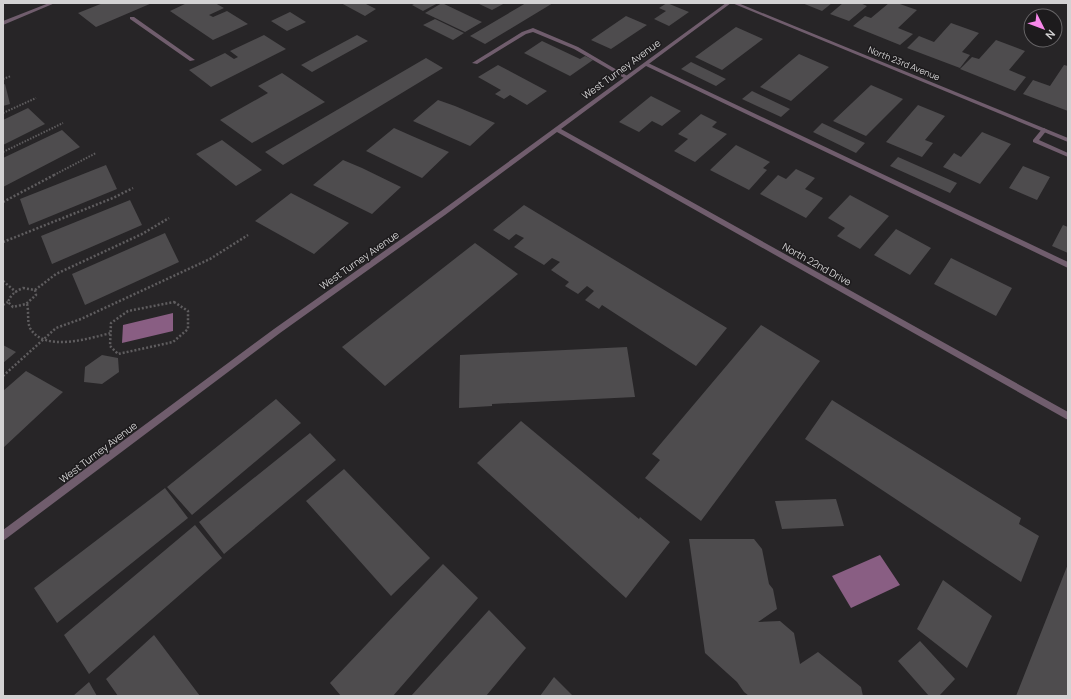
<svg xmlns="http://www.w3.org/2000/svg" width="1071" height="699" font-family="Manrope,sans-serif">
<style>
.water{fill:#895e83}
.building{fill:#4e4c4e}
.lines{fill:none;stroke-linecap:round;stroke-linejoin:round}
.path-far1{stroke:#5f5d5f;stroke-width:2;stroke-dasharray:1.5 1.5;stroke-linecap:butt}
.path{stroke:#5f5d5f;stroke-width:2.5;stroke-dasharray:2 2;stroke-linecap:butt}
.service{fill:#705d6d;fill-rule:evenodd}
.minor{fill:#705d6d;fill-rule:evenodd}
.tertiary{fill:#705d6d;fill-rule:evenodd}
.labels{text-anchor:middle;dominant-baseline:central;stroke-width:3;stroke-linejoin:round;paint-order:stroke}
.far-street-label{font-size:9px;fill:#d3d2d3;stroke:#1d1b1d}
.street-label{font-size:10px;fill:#d3d2d3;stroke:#1d1b1d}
</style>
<rect width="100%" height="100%" fill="#272527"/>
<!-- water -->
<path class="water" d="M173 313V331L122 343 123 325Z
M880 555 900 585 851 608 832 576Z"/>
<!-- building -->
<path class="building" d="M103 3H152L96 27 78 13Z
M187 3H215L224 8 209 15 213 17 227 11 248 24 213 40 170 11Z
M341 3H364L376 9 365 16Z
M416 3H438L423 11 412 5Z
M442 3 482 22 465 32 425 13Z
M477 3H505L492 10Z
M526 3H553L485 44 470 36Z
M667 3 689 12 669 26 654 19 666 11 659 8Z
M802 3H832L822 11Z
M843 3H860L867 6 849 21 830 14Z
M889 3H897L917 10 898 28 913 34 900 45 853 26 865 16 871 18Z
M290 12 306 22 287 31 271 21Z
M626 16 647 25 611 49 591 40Z
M435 19 464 33 453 40 423 25Z
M951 23 979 33 962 52 970 55 960 68 907 48 919 36 934 42Z
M736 27 763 39 722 70 695 57Z
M264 35 286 49 211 87 189 70 225 53 234 59 238 57 230 51Z
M357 35 368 41 312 72 301 65Z
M996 40 1025 51 1009 70 1026 77 1015 91 960 69 972 57 979 59Z
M542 41 580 59 585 56 593 60 570 76 524 53Z
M799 54 829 67 791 101 760 87Z
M426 58 443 68 283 165 265 152Z
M691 62 726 79 716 86 681 69Z
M498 65 547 91 527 105 510 95 504 99 495 94 501 90 478 77Z
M1064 65 1068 66V111L1023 94 1033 80 1050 86Z
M282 73 325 102 252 143 220 120 268 93 258 86Z
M5 84 10 104 3 106V85Z
M871 85 903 99 866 136 833 121Z
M752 91 790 109 781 117 742 99Z
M651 96 681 111 662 126 652 121 639 132 619 122Z
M438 100 455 106 495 123 470 146 413 121Z
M918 105 945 116 925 140 933 143 922 157 886 142Z
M28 108 45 124 3 145V120Z
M701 114 717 122 712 127 727 134 695 162 674 151 688 139 678 134Z
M822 123 865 143 856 153 813 132Z
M394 128 412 136 449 152 422 178 366 151Z
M62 130 80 147 3 187V158Z
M982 132 1011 144 980 184 943 167 954 153 961 157Z
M222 140 262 170 236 186 196 154Z
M736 145 770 162 763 168 767 170 749 190 710 170Z
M898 157 957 183 950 193 890 166Z
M343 160 362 168 401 187 372 214 313 185Z
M106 165 117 189 29 225 20 199Z
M1023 166 1050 177 1037 200 1009 188Z
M796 169 815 178 805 189 823 198 806 218 760 194 778 175 786 179Z
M291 193 349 223 314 254 255 221Z
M850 195 889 216 860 249 837 236 845 228 828 218Z
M130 200 142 225 52 264 41 236Z
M524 205 727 328 696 366 602 305 599 309 585 300 594 291 587 286 578 294 565 286 569 282 551 270 560 262 552 258 544 265 514 247 524 238 516 234 509 240 493 230Z
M1063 225 1068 227V253L1052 246Z
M896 229 931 248 910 275 874 255Z
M165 233 179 262 85 305 72 274Z
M475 243 518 274 385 386 342 347Z
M951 258 1012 288 996 316 934 284Z
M761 325 820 361 701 521 645 478 660 460 652 454Z
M3 345 16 352 3 363Z
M627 347 635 397 492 404V406L459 408 460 355Z
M102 355 118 358 119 372 102 384 84 382 85 367Z
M26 371 63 392 3 448V391Z
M276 399 301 423 192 515 167 487Z
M832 400 1021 518 1019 524 1039 536 1021 582 805 439Z
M521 421 639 519 640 517 670 542 626 598 477 463Z
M310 433 336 460 224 554 199 522Z
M344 469 430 558 391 596 306 501Z
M165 488 188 518 57 623 34 588Z
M836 499 844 526 782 529 775 501Z
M195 525 222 558 89 674 64 635Z
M689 539H754L762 549 769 584 773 589 777 609 758 622 780 621 794 633 800 664 818 652 861 687 863 696H749L744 692 737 682 705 653Z
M443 564 478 598 393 696H341L330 683Z
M1068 564V696H1016Z
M943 580 992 616 967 668 917 629Z
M489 610 526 648 486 696H411Z
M154 635 200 696H118L106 679Z
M920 641 955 679 939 696H929L898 661Z
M554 677 573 696H540Z
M89 682 97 696H73Z"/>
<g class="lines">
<!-- path-far1 -->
<path class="path-far1" d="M3 79 11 76
M3 113 36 98
M3 152 63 123
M54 175 96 153"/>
<!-- path -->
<path class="path" d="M3 202 56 174
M3 242 113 198 133 188
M3 281 16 292
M23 288 35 290 36 295 26 304 13 307 8 302C11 294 16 291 23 288Z
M35 290 56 274 142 234 169 218
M174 302 188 311V329L173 342 118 354 110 346 111 323 128 311Z
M27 304C29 311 27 322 30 328 44 353 90 338 111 333
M3 305 8 302
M3 376 56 328 81 319 210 259 248 235"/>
<!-- service -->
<path class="service" d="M130 17H134L195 60 190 61 130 19Z
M533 28 578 47 629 77 624 78 574 49 533 32 526 34 477 64 472 63 522 32Z
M644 63H648L1068 262V268L644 65Z
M1044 128 1047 130 1039 140 1068 153V157L1033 142V140L1042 129Z"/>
<!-- minor -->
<path class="minor" d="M49 3H55L3 25V21Z
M726 3H731L561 129 1068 412V420L557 132 445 215 280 333 3 541V530L274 329 441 211Z"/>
<!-- tertiary -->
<path class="tertiary" d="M732 3H738L1068 138V142Z"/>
</g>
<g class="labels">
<!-- far-street labels -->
<g class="far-street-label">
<text transform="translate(904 63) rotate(22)">North 23rd Avenue</text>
</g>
<!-- street labels -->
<g class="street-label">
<text transform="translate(621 69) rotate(-36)">West Turney Avenue</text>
<text transform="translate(359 260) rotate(-35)">West Turney Avenue</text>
<text transform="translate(817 264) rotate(29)">North 22nd Drive</text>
<text transform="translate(98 452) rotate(-37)">West Turney Avenue</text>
</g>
</g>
<!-- border -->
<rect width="1071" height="699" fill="none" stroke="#d3d2d3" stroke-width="8"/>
<!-- north arrow -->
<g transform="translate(1043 28) rotate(132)"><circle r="19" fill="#1d1b1d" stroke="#666466"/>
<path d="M0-3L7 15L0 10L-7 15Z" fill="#f888ea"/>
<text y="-6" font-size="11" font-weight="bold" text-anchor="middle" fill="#d3d2d3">N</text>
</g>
</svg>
